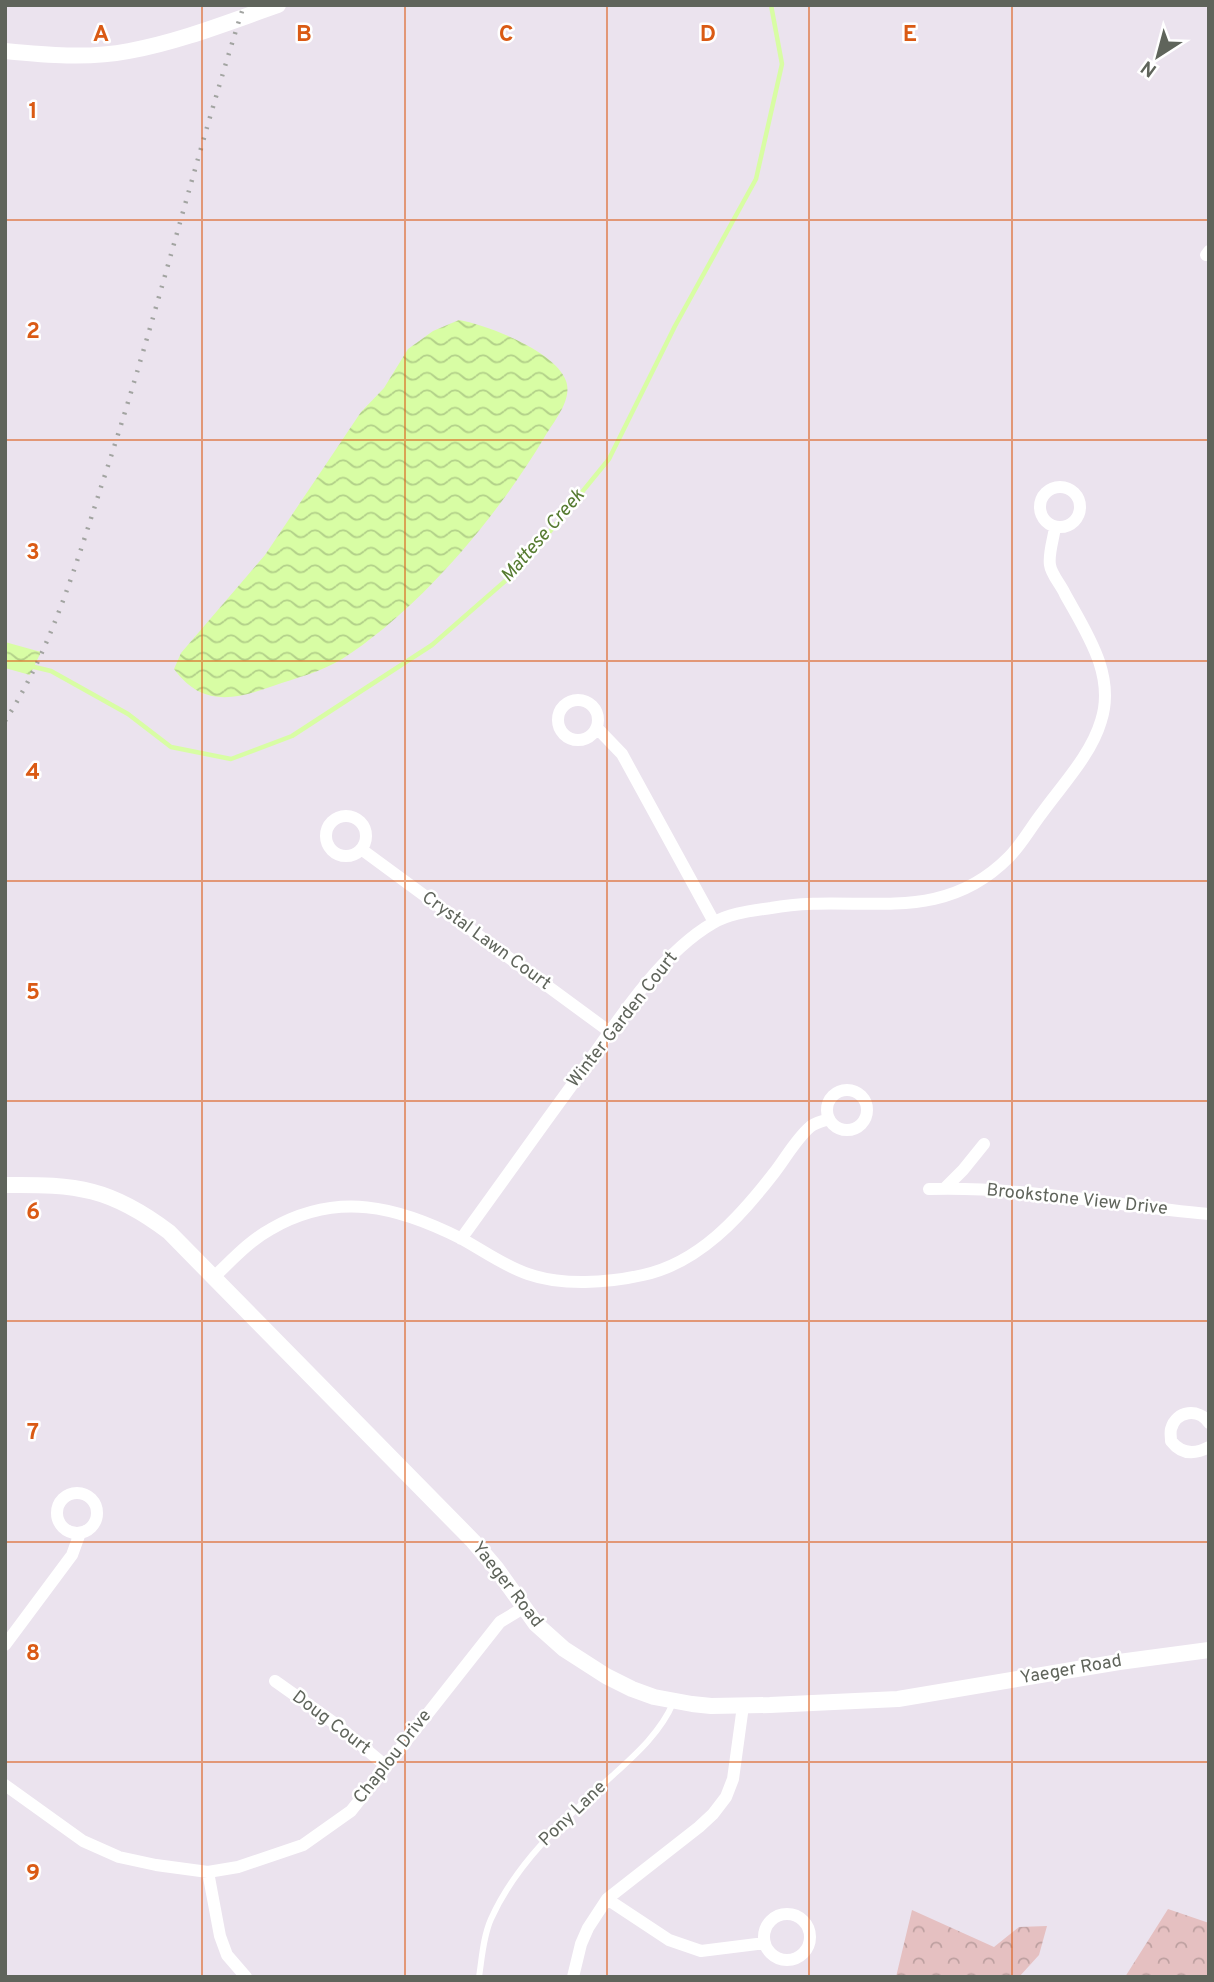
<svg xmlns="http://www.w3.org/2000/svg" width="1214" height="1982" font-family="Overpass,sans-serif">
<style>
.forest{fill:url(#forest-crowns)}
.water{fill:url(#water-waves)}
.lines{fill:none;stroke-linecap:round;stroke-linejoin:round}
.stream{stroke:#d8fda4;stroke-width:4.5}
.service{stroke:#fff;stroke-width:6}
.minor{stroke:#fff;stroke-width:12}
.tertiary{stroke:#fff;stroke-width:16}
.rail{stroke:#a2a4a1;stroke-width:4.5;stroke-dasharray:2 9;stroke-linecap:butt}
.grid{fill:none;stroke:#da5a14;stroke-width:2;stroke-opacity:0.55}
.labels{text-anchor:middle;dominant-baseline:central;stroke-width:5;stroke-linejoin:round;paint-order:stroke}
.street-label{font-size:18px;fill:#5f645b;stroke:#fff}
.water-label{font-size:19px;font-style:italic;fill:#567b31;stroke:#fff}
.grid-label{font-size:23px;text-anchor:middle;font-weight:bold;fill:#da5a14;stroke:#fff;stroke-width:5;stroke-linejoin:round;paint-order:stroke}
</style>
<defs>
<pattern id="forest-crowns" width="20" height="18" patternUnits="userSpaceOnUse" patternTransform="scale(1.75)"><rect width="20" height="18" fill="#e5c0c1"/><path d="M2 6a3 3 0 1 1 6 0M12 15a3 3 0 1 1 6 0" fill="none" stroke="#bda0a0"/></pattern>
<pattern id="water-waves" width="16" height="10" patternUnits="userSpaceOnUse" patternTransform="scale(1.75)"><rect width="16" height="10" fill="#d8fda4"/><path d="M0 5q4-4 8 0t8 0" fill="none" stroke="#b2d089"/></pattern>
</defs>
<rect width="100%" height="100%" fill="#ebe3ee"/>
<!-- forest -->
<path class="forest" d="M1168 1909 1209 1923V1977H1125Z
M912 1910 994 1947 1019 1927 1047 1926 1039 1955 1019 1977H896Z"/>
<!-- water -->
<path class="water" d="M459 320C487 325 556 351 566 381 573 400 553 422 544 438 497 517 419 610 342 659 321 672 296 678 273 686 234 700 202 707 174 669L181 653 265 555 361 412 384 388 408 349 433 331Z
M5 642 41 652 30 675 5 668Z"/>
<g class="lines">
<!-- stream -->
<path class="stream" d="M30 666 51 671 128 714 171 747 231 759 292 736 432 645 520 568 609 459 675 326 756 179 782 64 771 5"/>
<!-- service -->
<path class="service" d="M479 1977C482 1958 483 1937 491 1919 517 1861 566 1818 612 1776 635 1755 661 1732 673 1703"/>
<!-- minor -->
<path class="minor" d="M1206 255 1209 251
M1040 507a20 20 0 1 1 40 0a20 20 0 1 1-40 0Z
M558 720a20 20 0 1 1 40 0a20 20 0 1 1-40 0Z
M597 728 622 754 714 922
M326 836a20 20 0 1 1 40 0a20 20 0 1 1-40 0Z
M361 849 610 1032
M827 1110a20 20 0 1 1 40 0a20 20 0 1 1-40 0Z
M945 1188 963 1170 984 1144
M929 1189C1023 1186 1116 1206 1209 1214
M461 1239C502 1182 542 1126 583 1070 617 1021 661 953 713 923 730 913 751 911 771 908 857 892 938 929 1009 857 1022 844 1031 827 1042 813 1062 785 1091 755 1101 721 1116 675 1086 632 1065 594 1061 585 1051 574 1050 565 1048 554 1054 537 1055 527
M214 1277C232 1260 249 1241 271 1229 337 1191 397 1206 462 1239 484 1251 504 1266 528 1274 562 1286 608 1283 643 1275 699 1263 740 1217 774 1173 785 1159 796 1139 810 1127 814 1123 823 1121 829 1119
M1209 1423C1199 1408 1176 1410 1171 1429 1170 1433 1171 1437 1171 1441 1181 1454 1194 1455 1209 1447
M57 1513a20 20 0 1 1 40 0a20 20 0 1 1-40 0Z
M5 1645 72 1555 80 1533
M275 1681 337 1725 386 1766
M5 1785 83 1841 119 1857 156 1865 208 1872 238 1867 303 1845 351 1811 500 1622 523 1608
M208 1872 220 1936 227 1955 246 1977
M607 1899 669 1940 701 1951 765 1943
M764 1937a23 23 0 1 1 46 0a23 23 0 1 1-46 0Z
M573 1977 581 1944 588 1928 607 1899 699 1827 713 1814 726 1797 733 1779 743 1706"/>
<!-- tertiary -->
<path class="tertiary" d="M5 51C46 55 88 59 129 51 179 42 229 22 278 5
M5 1185C77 1184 111 1188 169 1232L473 1541 496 1568 536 1624 564 1649 606 1676 632 1689 654 1697 692 1704 711 1706 770 1705 898 1699 1119 1662 1209 1650"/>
<!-- rail -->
<path class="rail" d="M5 721C50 652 76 565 101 487 154 328 193 165 244 5"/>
</g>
<!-- grid -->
<path class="grid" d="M202 5V1977M405 5V1977M607 5V1977M809 5V1977M1012 5V1977M5 220H1209M5 440H1209M5 661H1209M5 881H1209M5 1101H1209M5 1321H1209M5 1542H1209M5 1762H1209"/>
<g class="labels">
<!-- street labels -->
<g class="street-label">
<text transform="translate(486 941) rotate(36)">Crystal Lawn Court</text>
<text transform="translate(623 1020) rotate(-52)">Winter Garden Court</text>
<text transform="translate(1077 1200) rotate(6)">Brookstone View Drive</text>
<text transform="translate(507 1585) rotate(52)">Yaeger Road</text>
<text transform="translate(1071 1670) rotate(-10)">Yaeger Road</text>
<text transform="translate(331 1723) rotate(37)">Doug Court</text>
<text transform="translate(393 1757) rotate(-52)">Chaplou Drive</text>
<text transform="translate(573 1814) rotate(-44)">Pony Lane</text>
</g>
<!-- water labels -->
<g class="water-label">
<text transform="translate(543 536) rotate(-49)">Mattese Creek</text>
</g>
</g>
<g class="grid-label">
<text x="101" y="41">A</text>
<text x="304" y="41">B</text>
<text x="506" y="41">C</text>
<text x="708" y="41">D</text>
<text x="910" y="41">E</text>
<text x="33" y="118">1</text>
<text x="33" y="338">2</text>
<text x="33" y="559">3</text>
<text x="33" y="779">4</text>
<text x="33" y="999">5</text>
<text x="33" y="1219">6</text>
<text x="33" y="1439">7</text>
<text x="33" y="1660">8</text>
<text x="33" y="1880">9</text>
</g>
<!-- border -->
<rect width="1214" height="1982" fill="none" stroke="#5f645b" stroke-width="14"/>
<!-- north arrow -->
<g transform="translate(1158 56) rotate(216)" stroke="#ffffff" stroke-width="5" paint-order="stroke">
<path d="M0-5L12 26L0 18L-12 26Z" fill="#5f645b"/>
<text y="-10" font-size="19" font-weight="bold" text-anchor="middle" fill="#5f645b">N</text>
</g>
</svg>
